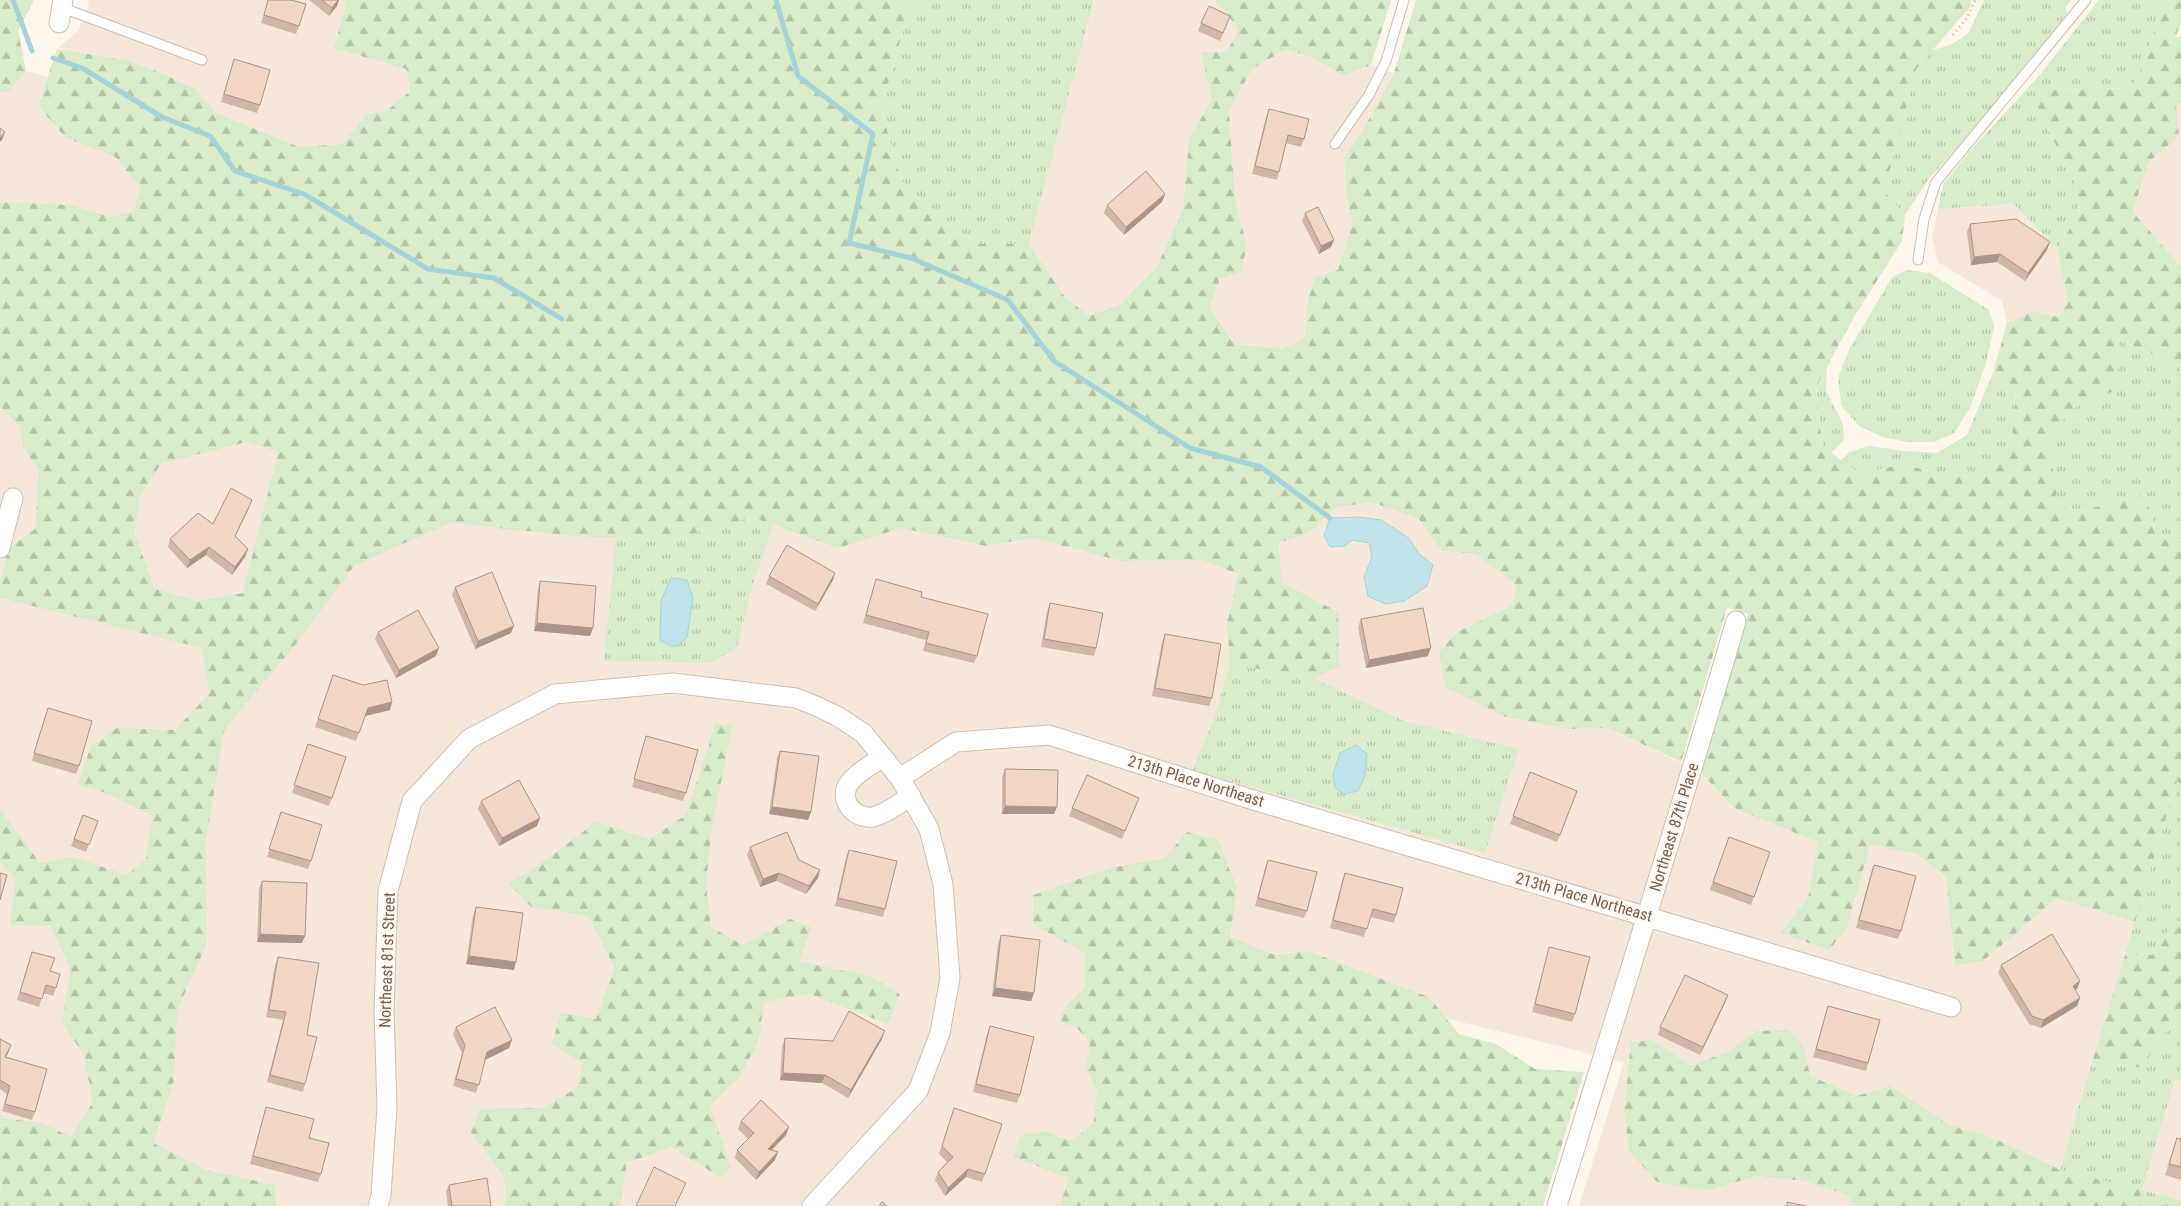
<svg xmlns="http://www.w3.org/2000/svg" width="2181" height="1206" font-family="'Roboto Condensed',sans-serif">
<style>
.residential{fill:#f5e8da}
.grass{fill:url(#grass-tufts)}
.forest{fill:url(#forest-firs);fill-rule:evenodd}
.water{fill:#bfe3e8;stroke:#a5d3da}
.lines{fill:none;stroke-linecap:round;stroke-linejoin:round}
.stream{stroke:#a5d3da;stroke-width:5}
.lane-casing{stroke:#d1beb0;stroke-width:11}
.street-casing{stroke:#d1beb0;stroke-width:21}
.path{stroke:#d9b8a5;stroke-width:3;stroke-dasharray:1 4;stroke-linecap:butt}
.lane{stroke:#fff;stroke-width:9}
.street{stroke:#fff;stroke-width:19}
.wall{fill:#d1b7a8}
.shaded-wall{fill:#aa9588}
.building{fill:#f3d5c3;stroke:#aa9588}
.labels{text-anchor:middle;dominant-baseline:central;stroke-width:4.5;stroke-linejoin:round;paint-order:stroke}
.street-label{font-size:16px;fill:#7a5c4d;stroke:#fffaf3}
</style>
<defs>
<pattern id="grass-tufts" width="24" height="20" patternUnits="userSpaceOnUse" patternTransform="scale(1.25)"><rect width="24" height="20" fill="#d8ecc9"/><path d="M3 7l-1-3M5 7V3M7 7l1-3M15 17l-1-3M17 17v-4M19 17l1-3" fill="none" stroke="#b4c2a5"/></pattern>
<pattern id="forest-firs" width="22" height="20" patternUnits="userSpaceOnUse" patternTransform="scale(1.25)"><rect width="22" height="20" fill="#d8ecc9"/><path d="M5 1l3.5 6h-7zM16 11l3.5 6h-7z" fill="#b4c2a5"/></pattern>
</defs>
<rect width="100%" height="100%" fill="#fdf6ec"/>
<!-- residential -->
<path class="residential" d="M88 0H342L346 3 334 48 406 69 410 91 388 110 368 113 342 144 299 147 216 113 194 88 152 69 124 60 57 49 79 30 89 4Z
M1094 0H1215L1239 29 1227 52H1201L1212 100 1189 139 1183 210 1157 266 1121 304 1089 316 1065 297 1029 244Z
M1286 49 1316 59 1343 76 1371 65 1394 73 1363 130 1344 158 1346 193 1352 224 1338 270 1308 300 1304 338 1283 349 1234 344 1210 308 1220 279 1247 245 1235 201 1229 111 1252 69Z
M26 71 47 77 38 106 66 138 114 156 141 188 133 211 111 217 70 205 0 202V93L9 91Z
M2181 102V267L2133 212 2148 163 2179 136 2175 104Z
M2014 204 2057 249 2068 303 2058 317 2033 311 2007 323 2002 301 1938 262 1932 237 1938 209Z
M0 407 19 426 24 448 39 471 35 529 8 549 0 584Z
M247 442 278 452 608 461 956 540 986 546 1033 538 1121 561 1202 560 1238 574 1227 623 1280 582 1279 543 1308 534 1338 506 1374 503 1418 518 1442 551 1476 554 1517 586 1513 605 1457 632 1568 729 1608 728 1701 773 1734 808 1818 841 1808 898 1780 933 1847 928 1870 844 1915 853 1946 878 1955 966 1983 961 2057 898 2135 922 2060 1170 1629 1064 1710 1190 1757 1176 1804 1181 1847 1195 1854 1206H1579L1624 1062 1156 947 1093 1206H0V598L228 654 197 601 154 588 135 534 139 498 161 464Z
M2175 1080 2181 1081V1201L2142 1190Z"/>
<!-- grass -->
<path class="grass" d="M912 0H1094L1029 244H982L941 222 901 180 881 108Z
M1984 0H2071L2065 8 2069 17 1994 107 1928 180 1905 215 1883 192 1917 68 1933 50 1950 45 1968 34Z
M2099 0H2163L2147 56 2131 88 2047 90 2038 108 2076 186 2079 214 2057 249 2014 204 1938 209 1943 185 1969 152 2038 77Z
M1907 270 1930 273 1965 295 1989 310 1994 326 1986 363 1970 408 1954 433 1934 442H1907L1883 437 1859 426 1841 405 1838 378 1849 350 1892 277Z
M2118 340 2181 366V544L2156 536 2146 494 2081 511 2058 507 2049 438 2073 408 2117 390Z
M1827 366 1826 391 1843 424 1844 440 1831 453 1822 446 1816 386Z
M1993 373 2016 388 2012 440 1988 476 1951 477 1903 464 1860 474 1841 460 1850 452 1869 446 1905 451 1937 453 1967 435Z
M752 517 773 525 751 590 737 648 711 663 604 661 616 538 670 540Z
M1230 664 1313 678 1404 721 1519 749 1485 853 1192 770 1214 720Z
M2177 781 2181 784V921L2164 935 2152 956 2125 955Z
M2181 1024V1081L2175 1080 2142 1190 2181 1201V1206H2137L2142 1191 2060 1170 2091 1066 2116 1064 2144 1068 2159 1035Z"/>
<!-- forest -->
<path class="forest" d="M0 0H34L18 31 26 71 9 91 0 93Z
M342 0H912L881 108 901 180 941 222 982 244H1029L1065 297 1089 316 1121 304 1157 266 1183 210 1189 139 1212 100 1201 52H1227L1239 29 1215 0H1391L1371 65 1343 76 1316 59 1286 49 1252 69 1229 111 1235 201 1247 245 1241 271 1220 279 1210 308 1234 344 1283 349 1304 338 1308 300 1315 277 1338 270 1352 224 1346 193 1344 158 1363 130 1394 73 1416 0H1971L1970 7 1917 68 1884 191 1905 215 1902 241 1854 317 1816 387 1822 446 1860 474 1903 464 1951 477 1988 476 2012 440 2016 388 1993 373 2007 323 2033 311 2058 317 2068 303 2057 249 2079 214 2076 186 2038 108 2047 90 2131 88 2147 56 2163 0H2181V25L2179 26 2176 37H2181V102L2176 104 2179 136 2148 163 2133 212 2181 267V366L2119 340 2117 390 2073 408 2049 438 2058 507 2081 511 2146 494 2156 536 2181 544V784L2177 781 2135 922 2057 898 1983 961 1955 966 1946 877 1915 853 1870 845 1847 928 1829 950 1780 933 1808 898 1818 842 1734 808 1701 773 1748 614 1727 608 1681 762 1608 728 1568 729 1506 717 1445 687 1439 652 1457 632 1513 605 1517 586 1476 554 1442 551 1418 518 1374 503 1338 506 1308 534 1279 543 1281 582 1338 612 1339 666 1313 678 1230 664 1227 623 1238 574 1202 560 1121 561 1033 538 986 546 901 528 838 548 752 517 670 540 574 536 450 523 355 565 289 653 224 730 206 842 207 943 177 1010 174 1080 153 1143 206 1170 275 1185 276 1206H0V1193L2 1189 0 1178V1118L42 1123 71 1137 93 1102 84 1056 62 1021 71 969 50 926 10 925 16 879 0 862V809L40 863 73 857 127 875 146 859 153 816 109 794 78 784 91 746 117 728 175 730 210 693 202 648 0 598V584L8 549 35 529 39 471 24 448 19 426 0 407V202L70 205 111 217 133 211 141 188 114 156 66 138 38 106 57 49 124 60 152 69 194 88 216 113 299 147 342 144 368 113 388 110 410 91 406 69 334 48 346 3ZM247 442 278 452 243 593 197 601 154 588 135 534 139 498 161 464Z
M716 723 732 726 711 833 706 885 711 927 743 945 790 919 811 927 799 961 872 977 900 994 888 1024 809 994 764 1002 759 1040 739 1078 710 1106 731 1168 720 1177 671 1147 627 1163 620 1206H507L504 1176 471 1133 480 1109 542 1108 577 1088 583 1063 552 1044 561 1013 596 1019 615 968 588 916 531 907 509 884 546 860 596 822 649 839 686 815Z
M1187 832 1218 840 1237 888 1230 937 1275 955 1308 951 1429 997 1459 1034 1496 1044 1535 1069 1584 1072 1543 1206H1060L1069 1178 1013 1157 1021 1135 1044 1132 1073 1141 1094 1122 1097 1090 1086 1068 1090 1042 1075 1026 1060 1023 1065 1008 1085 987V953L1033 924V895L1114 867 1164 859Z
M2181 921V1024L2159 1035 2144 1068 2116 1064 2091 1066 2125 955H2152L2164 935Z
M1787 1030 1803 1045 1810 1076 1856 1096 1890 1086 1949 1125 1996 1139 2060 1170 2142 1190 2137 1206H1854L1847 1195 1804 1181 1757 1176 1710 1190 1657 1182 1629 1151 1624 1111 1631 1042 1652 1040 1691 1066 1729 1051 1756 1031Z"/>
<!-- water -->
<path class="water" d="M1359 517 1381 520 1409 538 1419 554 1433 565 1427 586 1404 601 1385 604 1368 596 1364 577 1372 557 1369 543 1353 540 1344 546 1330 547 1324 536 1330 518Z
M671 578 687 580 693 598 687 637 677 646H670L660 640 661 601Z
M1356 745 1367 754 1365 776 1358 791 1344 794 1335 788 1333 775 1340 753Z"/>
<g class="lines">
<!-- stream -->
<path class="stream" d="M13 0 32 51
M776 0 798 76 873 134 849 243 911 258 1008 300 1054 361 1190 448 1261 467 1330 518
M53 58 82 68 162 117 210 136 235 171 304 194 428 269 494 278 562 319"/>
<defs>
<path id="lane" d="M63 8 202 60
M1335 144 1369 95 1386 61 1404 0
M1918 260 1924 219 1936 182 2086 0"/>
<path id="street" d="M59 23 63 0
M0 548 13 498
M883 757C867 768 831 785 851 809 857 815 865 818 873 817 886 814 900 803 911 796
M378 1206 381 1195 387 1107 384 1011 388 891 412 801 469 739 555 694 673 683 796 698 816 706 837 716 863 733 900 778 956 742 1049 735 1250 799 1951 1007
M812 1206 918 1091 940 1033 950 978 943 884 929 829 900 778
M1557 1206C1617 1011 1679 816 1736 621"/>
</defs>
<!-- lane casing -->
<use href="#lane" class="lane-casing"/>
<!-- street casing -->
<use href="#street" class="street-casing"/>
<!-- path -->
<path class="path" d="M1953 35 1967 18 1975 0"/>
<!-- lane -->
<use href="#lane" class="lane"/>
<!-- street -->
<use href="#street" class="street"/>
</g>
<!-- wall -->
<path class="wall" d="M268 0H291L299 26 296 34 261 23Z
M309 0H339L337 6 329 16Z
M1201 23 1227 24 1220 41 1198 31Z
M234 59 260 105 257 113 221 102Z
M1269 109 1304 139 1301 147 1286 143 1279 172 1277 180 1252 174 1266 117Z
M1165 194 1162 202 1124 235 1104 213 1107 205Z
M1305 213 1334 240 1331 247 1319 254 1302 221Z
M1970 224 2047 250 2025 281 1997 262 1971 265 1967 232Z
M249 508 235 536 248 549 245 557 232 575 206 555 187 568 168 547 170 539 213 524Z
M835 573 833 580 815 611 766 584 769 576Z
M876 579 921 597 977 656 974 663 923 651 926 640 863 623Z
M540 581 593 628 590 636 534 631 538 589Z
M455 587 511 633 475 649 452 595Z
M1050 603 1096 648 1094 656 1041 647 1047 611Z
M1361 619 1428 656 1366 668 1358 627Z
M378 632 436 656 396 678 375 639Z
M1165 634 1212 698 1209 706 1152 696 1162 642Z
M333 675 392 702 390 710 365 716 356 741 315 727Z
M48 708 79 766 76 774 32 761Z
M646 736 686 793 683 801 632 787Z
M308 744 346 757 329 806 292 793Z
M780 751 811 812 808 820 769 814 777 758Z
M1005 769 1054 814H1002V777Z
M1530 772 1577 791 1557 842 1510 824Z
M1139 798 1122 839 1069 816 1072 808Z
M481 801 537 826 499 846 478 809Z
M281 812 311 861 308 869 267 857Z
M83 815 98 821 86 852 71 846Z
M1729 837 1770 852 1751 905 1710 890Z
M750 847 818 878 806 894 776 881 760 887 747 855Z
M849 850 885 909 883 917 835 906 846 858Z
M1268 860 1307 911 1304 918 1255 906 1265 868Z
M1874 865 1901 931 1898 939 1856 928 1871 873Z
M1345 873 1396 915 1394 923 1370 917 1364 937 1330 928 1342 881Z
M262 881 302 943 257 942 259 889Z
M476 907 514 970 466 964 473 915Z
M1001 935 1034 993 1031 1001 992 996 998 943Z
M1549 947 1575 1014 1572 1022 1532 1012 1547 955Z
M32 952 50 971 56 988 53 996 43 993 39 1007 17 1000Z
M278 957 305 1084 303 1092 267 1082 283 1020 266 1017 275 965Z
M2001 965 2080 981 2077 989 2075 990 2080 998 2077 1006 2041 1028 2029 1024 1998 973Z
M1728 995 1725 1003 1700 1055 1658 1035 1660 1027Z
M1828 1006 1868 1063 1866 1071 1813 1057Z
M990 1026 1020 1095 1017 1103 973 1092 987 1034Z
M456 1027 509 1048 485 1060 476 1093 453 1086 462 1053 453 1035Z
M785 1038 833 1041 882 1039 848 1098 822 1083 780 1080 782 1046Z
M0 1039 11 1045 6 1057 35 1112 32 1120 2 1111 7 1094 0 1089Z
M266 1107 309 1138 321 1174 318 1182 250 1164 264 1115Z
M954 1108 1002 1124 982 1182 966 1177 945 1196 935 1180 938 1172 947 1162 939 1154Z
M741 1121 786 1135 771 1150 775 1160 756 1180 735 1158 737 1150 748 1139 738 1129Z
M2177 1138 2181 1139V1180L2165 1175Z
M449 1185 491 1206H448L446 1192Z"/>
<!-- shaded-wall -->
<path class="shaded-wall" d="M338 0H339L337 6 329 16 332 8Z
M5 132 2 140 0 142V138Z
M1165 194 1162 202 1124 235 1126 227Z
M1334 240 1331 247 1319 254 1321 246Z
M2050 242 2047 250 2025 281 2028 273Z
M2000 254 1997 262 1971 265 1974 257Z
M252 500 249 508 232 543 235 536Z
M209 547 206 555 187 568 190 560Z
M248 549 245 557 232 575 235 567Z
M835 573 833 580 815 611 818 604Z
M537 623 593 628 590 636 534 631Z
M514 626 511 633 475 649 478 641Z
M439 648 436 656 396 678 399 670Z
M1431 648 1428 656 1366 668 1369 660Z
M392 702 390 710 365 716 368 708Z
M1005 806 1057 807 1054 814H1002Z
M772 807 811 812 808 820 769 814Z
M540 818 537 826 499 846 502 838Z
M820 870 818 878 806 894 809 886Z
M779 873 776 881 760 887 763 879Z
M260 934 305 936 302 943 257 942Z
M469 956 516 962 514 970 466 964Z
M2080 981 2077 989 2070 994 2073 986Z
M995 988 1034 993 1031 1001 992 996Z
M1728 995 1725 1003 1700 1055 1703 1047Z
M2080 998 2077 1006 2041 1028 2043 1020Z
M885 1031 882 1039 848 1098 851 1090Z
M512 1040 509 1048 485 1060 487 1052Z
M11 1045 8 1053 2 1064 5 1057Z
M783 1073 825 1075 822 1083 780 1080Z
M789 1127 786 1135 765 1157 768 1149Z
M778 1152 775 1160 756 1180 759 1172Z
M968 1169 966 1177 945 1196 948 1188Z"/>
<!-- building -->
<path class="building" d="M268 0H291L306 4 299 26 264 15Z
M322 0H338L332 8Z
M1209 6 1230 16 1223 33 1201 23Z
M234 59 270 70 260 105 224 94Z
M1269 109 1309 119 1304 139 1288 135 1279 172 1255 166Z
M0 128 5 132 0 138Z
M1146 171 1165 194 1126 227 1107 205Z
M1318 207 1334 240 1321 246 1305 213Z
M2016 219 2050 242 2028 273 2000 254 1974 257 1970 224Z
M231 488 252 500 235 536 248 549 235 567 209 547 190 560 170 539 198 513 213 524Z
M787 545 835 573 818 604 769 576Z
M492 572 514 626 478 641 455 587Z
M876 579 922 592 921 597 988 614 977 656 926 643 929 632 866 615Z
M540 581 596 586 593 628 537 623Z
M1050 603 1103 613 1096 648 1044 639Z
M1423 608 1431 648 1369 660 1361 619Z
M418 610 439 648 399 670 378 632Z
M1165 634 1221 644 1212 698 1155 688Z
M333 675 363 685 387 680 392 702 368 708 359 733 318 719Z
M48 708 92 721 79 766 34 753Z
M646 736 698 750 686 793 634 779Z
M308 744 346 757 332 798 294 785Z
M780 751 819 756 811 812 772 807Z
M1005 769 1058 770 1057 807 1005 806Z
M1530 772 1577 791 1560 835 1513 816Z
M1087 775 1139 798 1125 831 1072 808Z
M519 780 540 818 502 838 481 801Z
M281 812 322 825 311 861 269 849Z
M83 815 98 821 89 845 74 839Z
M787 832 799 860 820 870 809 886 779 873 763 879 750 847Z
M1729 837 1770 852 1754 897 1713 882Z
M849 850 897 861 885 909 838 898Z
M1268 860 1317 872 1307 911 1258 898Z
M1874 865 1916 876 1901 931 1859 920Z
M0 873 7 875 0 900Z
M1345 873 1403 888 1396 915 1373 909 1367 929 1333 920Z
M262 881 307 883 305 936 260 934Z
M476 907 523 913 516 962 469 956Z
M2052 934 2080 981 2073 986 2080 998 2043 1020 2032 1016 2001 965Z
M1001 935 1040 940 1034 993 995 988Z
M1549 947 1590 957 1575 1014 1535 1004Z
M32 952 55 958 50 971 60 974 56 988 46 985 42 999 20 992Z
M278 957 319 963 307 1035 317 1037 305 1084 270 1075 286 1012 269 1010Z
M1685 975 1728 995 1703 1047 1660 1027Z
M1828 1006 1880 1020 1868 1063 1816 1049Z
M495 1007 512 1040 487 1052 479 1085 456 1079 465 1045 456 1027Z
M849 1011 885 1031 851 1090 825 1075 783 1073 785 1038 833 1041Z
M990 1026 1034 1037 1020 1095 976 1084Z
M0 1039 11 1045 5 1057 47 1069 35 1112 5 1104 10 1086 0 1080Z
M761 1100 789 1127 768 1149 778 1152 759 1172 737 1150 754 1133 741 1121Z
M266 1107 314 1119 309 1138 329 1143 321 1174 253 1156Z
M954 1108 1002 1124 985 1174 968 1169 948 1188 938 1172 953 1157 942 1146Z
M2177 1138 2181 1139V1167L2169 1164Z
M654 1167 686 1183 675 1206H636Z
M487 1178 491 1206H452L449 1185Z
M882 1202 887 1206H879Z
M1787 1202 1806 1206H1787Z"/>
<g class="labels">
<!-- street labels -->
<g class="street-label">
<text transform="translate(1196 781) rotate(17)">213th Place Northeast</text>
<text transform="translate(1674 827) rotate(-73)">Northeast 87th Place</text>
<text transform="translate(1584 897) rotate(16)">213th Place Northeast</text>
<text transform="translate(387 960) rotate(-88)">Northeast 81st Street</text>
</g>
</g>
</svg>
